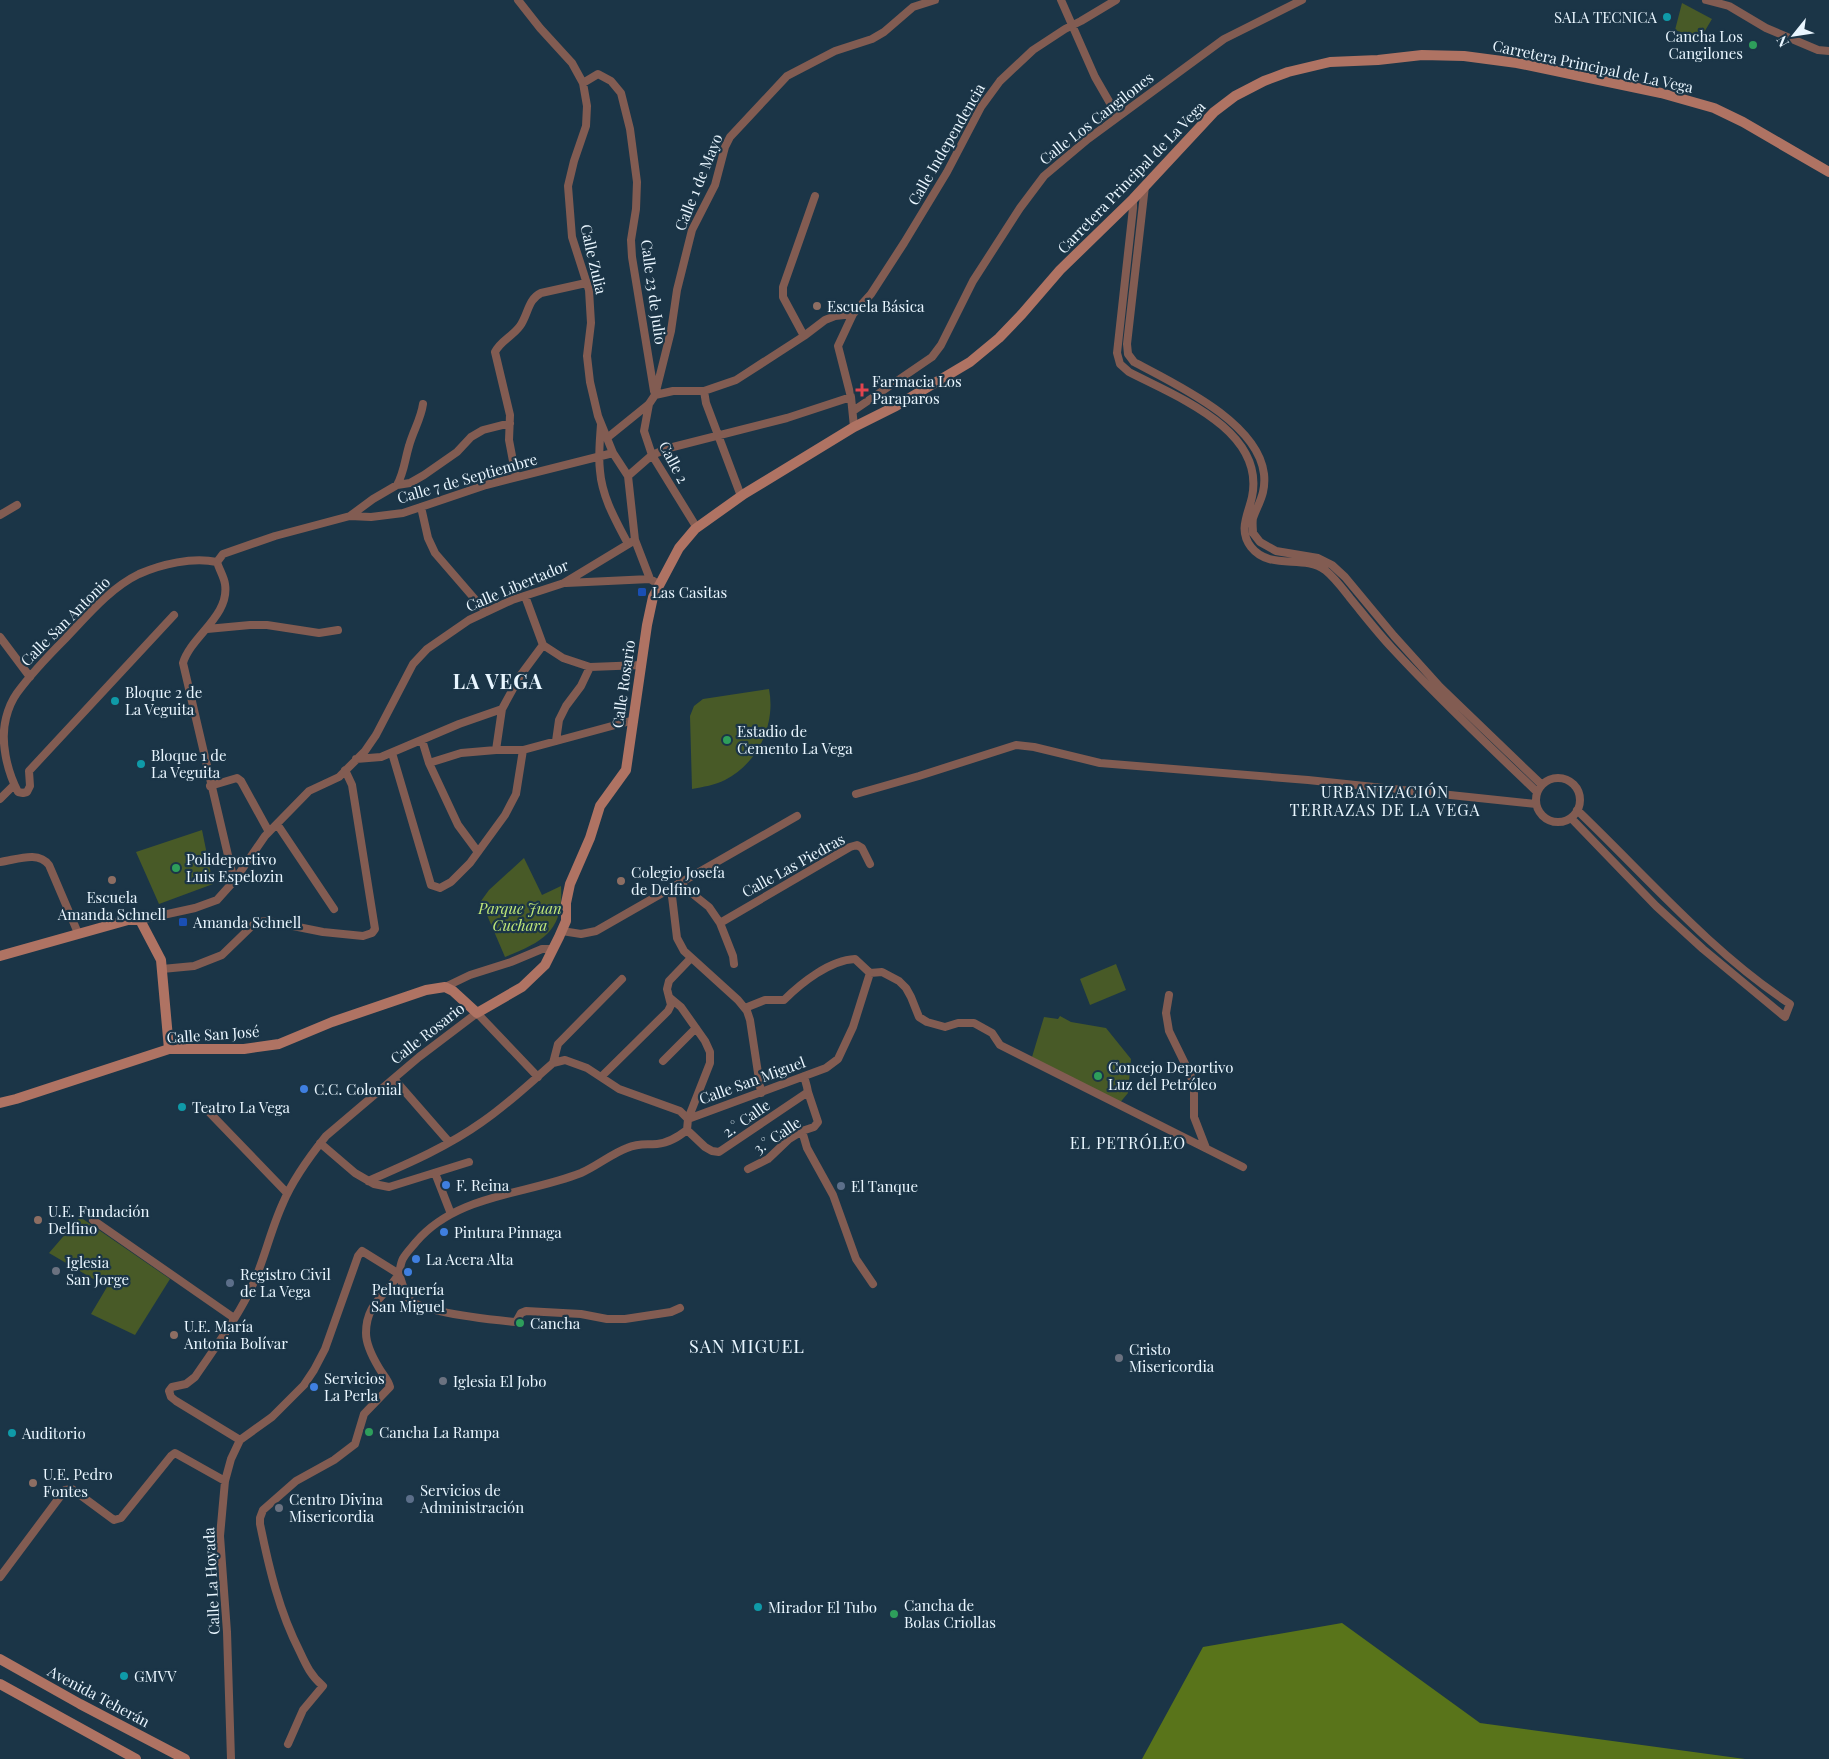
<svg xmlns="http://www.w3.org/2000/svg" width="1829" height="1759" font-family="'Playfair Display',serif">
<style>
.green{fill:#485a27}
.forest{fill:#59741a}
.lines{fill:none;stroke-linecap:round;stroke-linejoin:round}
.street{stroke:#825c52;stroke-width:8}
.secondary{stroke:#af7363;stroke-width:10}
.culture-dot{fill:#0f9aa8;stroke:#1b3547;stroke-width:2}
.leisure-dot{fill:#2e9e5b;stroke:#1b3547;stroke-width:2}
.education-dot{fill:#8d6e63;stroke:#1b3547;stroke-width:2}
.health-dot{fill:#e0444e;stroke:#1b3547;stroke-width:2}
.transit-dot{fill:#1a4fb4;stroke:#1b3547;stroke-width:2}
.shop-dot{fill:#3f7fe0;stroke:#1b3547;stroke-width:2}
.service-dot{fill:#5c6f8a;stroke:#1b3547;stroke-width:2}
.worship-dot{fill:#6b7280;stroke:#1b3547;stroke-width:2}
.labels{text-anchor:middle;dominant-baseline:central;stroke-width:4.5;stroke-linejoin:round;paint-order:stroke}
.poi-label{font-size:15px;fill:#e9f6ff;stroke:#1b3547;text-anchor:start}
.street-label{font-size:15px;fill:#e9f6ff;stroke:#1b3547}
.park-label{font-size:15px;font-style:italic;fill:#c1e978;stroke:#1b3547}
.neighbourhood-label{font-size:16px;letter-spacing:1px;fill:#e9f6ff;stroke:#1b3547}
.quarter-label{font-size:18px;letter-spacing:1px;fill:#e9f6ff;stroke:#1b3547}
.district-label{font-size:20px;font-weight:bold;letter-spacing:1px;fill:#e9f6ff;stroke:#1b3547}
</style>
<rect width="100%" height="100%" fill="#1b3547"/>
<!-- green -->
<path class="green" d="M1682 3 1712 19 1700 39 1675 30Z
M769 689C776 725 758 763 725 780 715 785 703 787 692 789L690 716 694 706 703 699Z
M202 830 213 884 159 904 136 852Z
M524 858 542 895 561 886C564 931 543 942 505 957L481 901 489 890Z
M1116 964 1126 990 1090 1005 1080 979Z
M1060 1016 1071 1022 1106 1028 1131 1059 1128 1093 1118 1105 1032 1057 1044 1017 1058 1019Z
M80 1217 170 1279 135 1335 91 1314 107 1287 49 1253Z"/>
<!-- forest -->
<path class="forest" d="M1342 1623 1480 1723 1745 1759H1142L1203 1647Z"/>
<g class="lines">
<!-- street -->
<path class="street" d="M518 0 540 28 572 63 583 83 587 106 586 126 574 161 568 186 572 237 589 290 591 323 587 356 590 382 598 416 613 453 628 476 635 540 650 579 660 585
M1061 0 1095 77 1118 117
M1706 0 1729 6 1766 28 1818 50 1829 51
M583 83 598 74 611 81 621 93 630 129 637 182 636 209 631 240 632 257 654 391
M1145 186 1127 344 1128 354 1134 362C1175 384 1258 422 1264 474 1266 493 1259 502 1253 518 1252 523 1253 529 1253 533L1260 542 1276 551 1318 558 1332 565 1345 577 1394 636 1440 687 1542 785
M1133 199V208L1117 353 1120 364 1129 372C1175 396 1266 430 1252 497 1248 515 1238 530 1251 547 1270 571 1303 554 1325 570 1335 578 1343 589 1350 598 1364 615 1377 632 1392 648 1438 698 1488 745 1537 792
M804 336 783 297V287L815 196
M704 391 706 403 741 496
M655 395 673 391H704L736 380 804 336 825 320 835 316 853 314
M649 404 644 431 652 455 697 528
M853 411 932 357 941 345 973 281 1020 208 1044 176 1088 139 1224 39 1302 0
M601 424C600 440 598 456 600 471 602 497 616 521 628 544
M854 427 851 397 838 346 853 314 871 294 904 243 947 172 981 107 1000 81 1033 50 1065 29 1081 21 1116 0
M607 438 649 404 655 395 671 331 677 290 692 230 715 185 725 147 730 137 787 76 835 51 872 39 884 32 913 7 935 0
M628 476 652 455 669 448 787 418 851 397
M516 477 509 440 510 415 495 352C500 341 513 336 520 326 528 315 528 299 541 293L586 283
M397 485C404 473 405 459 409 446 413 431 421 419 423 404
M421 507 428 538 435 553 486 612
M0 515 17 505
M350 516 373 499 397 485 410 483 424 475 457 452 471 437 483 430 510 423
M217 562 223 554 275 536 350 516 371 517 403 513 486 485 613 453
M217 562C219 569 224 577 225 584 230 616 191 636 183 663L234 881
M566 583 650 579
M174 615 29 771 30 786 27 792 23 793 18 792C7 771 0 741 6 718 8 710 12 700 17 693 31 674 48 656 65 639 87 616 110 588 139 574 162 564 192 557 217 562
M207 629 250 625H267L319 633 338 630
M0 637 30 677
M543 645 563 658 590 667 642 665
M422 740 429 763 458 825 478 852
M556 741 559 720 566 706 581 686 590 667
M496 750 502 709 520 676 543 645 525 596
M392 753 431 885 440 888 451 882 470 863 505 815 516 794 523 750
M356 759 381 757 459 724 502 709
M429 763 461 753 496 750H523L634 720
M1536 800a22 22 0 1 1 44 0a22 22 0 1 1-44 0Z
M210 786 237 778 241 781 269 832
M856 794 919 776 1016 745 1034 747 1100 763 1308 780 1536 804
M0 799 14 785
M1571 818 1656 906 1703 949 1785 1017 1790 1004C1710 951 1646 876 1577 810
M277 824 334 909
M0 862C16 860 38 850 49 865L78 933
M679 883 709 907 720 923 850 847 857 845 862 848 870 864
M671 888 677 938 684 951 738 1000 747 1011 750 1020 761 1093
M140 920 195 908 217 900 234 881 265 836 309 791 339 777 365 751 376 735 413 664 427 649 469 620 512 600 564 583 635 540
M720 923 733 956 734 964
M562 931 581 934 596 931 797 816
M162 969 194 966 222 955 256 922 268 921 323 932 363 936 372 933 375 929 352 785 345 770
M870 973 882 972 899 981 906 988 911 997 919 1017 927 1022 945 1027 958 1023H974L992 1033 1000 1045 1243 1167
M445 987 470 975 511 962 542 949H553
M1169 995 1166 1013 1169 1031 1191 1076 1194 1090V1117L1206 1148
M745 1008 765 1000H784C801 983 830 960 855 959L870 973
M663 1061 696 1028
M553 1063 558 1044 622 979
M601 1077 668 1011 671 1005 669 997
M394 1079 449 1142
M207 1110 287 1193
M688 1119 826 1068 838 1059 853 1027 870 973
M687 1130 705 1147 712 1151 719 1152 808 1092 807 1087 804 1076
M802 1131 807 1148 833 1195 856 1259 873 1284
M320 1143 355 1173 374 1184 389 1187 469 1162
M748 1169 768 1159 789 1139 802 1131 814 1127 818 1122 808 1092
M435 1173 451 1214
M368 1181C407 1164 447 1147 482 1122 507 1105 530 1083 553 1063L565 1060 587 1068 619 1089 680 1111 688 1119
M93 1220 234 1318
M399 1274C402 1281 404 1294 409 1299 422 1313 495 1320 516 1322L521 1313 526 1311 581 1314 607 1319H625L671 1312 680 1308
M240 1440 176 1401 171 1397 169 1391 172 1387 186 1384 195 1377C216 1346 239 1316 254 1282 265 1257 271 1229 283 1203 293 1179 310 1156 326 1136L419 1057 477 1013 538 1077
M0 1577 65 1490 72 1489 114 1520 121 1518 171 1456 175 1453 225 1481
M288 1744 303 1710 323 1686C311 1676 306 1665 300 1652 279 1611 269 1568 260 1524V1518L263 1510 296 1481 334 1460 355 1444 364 1414 390 1387C388 1379 383 1375 379 1368 373 1358 366 1344 366 1333 366 1303 385 1297 398 1275 401 1269 400 1262 404 1257 407 1252 412 1247 416 1242 457 1194 525 1195 581 1173 597 1166 611 1154 627 1148 639 1143 645 1145 657 1144 669 1143 678 1137 687 1130L688 1119 710 1063V1052L705 1041 681 1007 669 997 667 989 669 981 691 958
M231 1759 227 1632 220 1536 225 1481 231 1459 240 1440 272 1417 304 1385 314 1370 325 1349 358 1256 362 1251 399 1274"/>
<!-- secondary -->
<path class="secondary" d="M0 956 128 920H140L161 960 169 1049
M0 1103 16 1099 169 1049H244L279 1044 332 1022 426 990 445 987 453 991 477 1013 522 987 545 965 559 937 566 921V903L570 884 590 838 600 806 626 770 647 625 653 597 679 548 695 529 744 494 854 427 896 406 970 362 999 338 1022 314 1060 270 1133 199 1214 112 1235 96 1264 81 1288 72 1330 62 1378 60 1422 55 1464 56 1517 63 1661 93 1714 108 1743 122 1829 172
M0 1659 80 1704 185 1759
M0 1684 136 1759"/>
</g>
<!-- markers -->
<g class="culture-dot">
<circle cx="1667" cy="17" r="5"/>
<circle cx="115" cy="701" r="5"/>
<circle cx="141" cy="764" r="5"/>
<circle cx="182" cy="1107" r="5"/>
<circle cx="12" cy="1433" r="5"/>
<circle cx="758" cy="1607" r="5"/>
<circle cx="124" cy="1676" r="5"/>
</g>
<g class="leisure-dot">
<circle cx="1753" cy="45" r="5"/>
<circle cx="727" cy="740" r="5"/>
<circle cx="176" cy="868" r="5"/>
<circle cx="1098" cy="1076" r="5"/>
<circle cx="520" cy="1323" r="5"/>
<circle cx="369" cy="1432" r="5"/>
<circle cx="894" cy="1614" r="5"/>
</g>
<g class="education-dot">
<circle cx="817" cy="306" r="5"/>
<circle cx="112" cy="880" r="5"/>
<circle cx="621" cy="881" r="5"/>
<circle cx="38" cy="1220" r="5"/>
<circle cx="174" cy="1335" r="5"/>
<circle cx="33" cy="1483" r="5"/>
</g>
<path class="health-dot" d="M859.5 382.5h5v5h5v5h-5v5h-5v-5h-5v-5h5z"/>
<g class="transit-dot">
<rect x="637" y="587" width="10" height="10" rx="2.5"/>
<rect x="178" y="917" width="10" height="10" rx="2.5"/>
</g>
<g class="shop-dot">
<circle cx="304" cy="1089" r="5"/>
<circle cx="446" cy="1185" r="5"/>
<circle cx="444" cy="1232" r="5"/>
<circle cx="416" cy="1259" r="5"/>
<circle cx="408" cy="1272" r="5"/>
<circle cx="314" cy="1387" r="5"/>
</g>
<g class="service-dot">
<circle cx="841" cy="1186" r="5"/>
<circle cx="230" cy="1283" r="5"/>
<circle cx="410" cy="1499" r="5"/>
</g>
<g class="worship-dot">
<circle cx="56" cy="1271" r="5"/>
<circle cx="1119" cy="1358" r="5"/>
<circle cx="443" cy="1381" r="5"/>
<circle cx="279" cy="1508" r="5"/>
</g>
<g class="labels">
<!-- poi labels -->
<g class="poi-label">
<text x="1657" y="17" text-anchor="end">SALA TECNICA</text>
<text x="1743" y="36" text-anchor="end">Cancha Los<tspan x="1743" dy="17">Cangilones</tspan></text>
<text x="827" y="306">Escuela Básica</text>
<text x="872" y="381">Farmacia Los<tspan x="872" dy="17">Paraparos</tspan></text>
<text x="652" y="592">Las Casitas</text>
<text x="125" y="692">Bloque 2 de<tspan x="125" dy="17">La Veguita</tspan></text>
<text x="737" y="731">Estadio de<tspan x="737" dy="17">Cemento La Vega</tspan></text>
<text x="151" y="755">Bloque 1 de<tspan x="151" dy="17">La Veguita</tspan></text>
<text x="186" y="859">Polideportivo<tspan x="186" dy="17">Luis Espelozin</tspan></text>
<text x="631" y="872">Colegio Josefa<tspan x="631" dy="17">de Delfino</tspan></text>
<text x="112" y="897" text-anchor="middle">Escuela<tspan x="112" dy="17">Amanda Schnell</tspan></text>
<text x="193" y="922">Amanda Schnell</text>
<text x="1108" y="1067">Concejo Deportivo<tspan x="1108" dy="17">Luz del Petróleo</tspan></text>
<text x="314" y="1089">C.C. Colonial</text>
<text x="192" y="1107">Teatro La Vega</text>
<text x="456" y="1185">F. Reina</text>
<text x="851" y="1186">El Tanque</text>
<text x="48" y="1211">U.E. Fundación<tspan x="48" dy="17">Delfino</tspan></text>
<text x="454" y="1232">Pintura Pinnaga</text>
<text x="426" y="1259">La Acera Alta</text>
<text x="66" y="1262">Iglesia<tspan x="66" dy="17">San Jorge</tspan></text>
<text x="240" y="1274">Registro Civil<tspan x="240" dy="17">de La Vega</tspan></text>
<text x="408" y="1289" text-anchor="middle">Peluquería<tspan x="408" dy="17">San Miguel</tspan></text>
<text x="530" y="1323">Cancha</text>
<text x="184" y="1326">U.E. María<tspan x="184" dy="17">Antonia Bolívar</tspan></text>
<text x="1129" y="1349">Cristo<tspan x="1129" dy="17">Misericordia</tspan></text>
<text x="324" y="1378">Servicios<tspan x="324" dy="17">La Perla</tspan></text>
<text x="453" y="1381">Iglesia El Jobo</text>
<text x="379" y="1432">Cancha La Rampa</text>
<text x="22" y="1433">Auditorio</text>
<text x="43" y="1474">U.E. Pedro<tspan x="43" dy="17">Fontes</tspan></text>
<text x="420" y="1490">Servicios de<tspan x="420" dy="17">Administración</tspan></text>
<text x="289" y="1499">Centro Divina<tspan x="289" dy="17">Misericordia</tspan></text>
<text x="904" y="1605">Cancha de<tspan x="904" dy="17">Bolas Criollas</tspan></text>
<text x="768" y="1607">Mirador El Tubo</text>
<text x="134" y="1676">GMVV</text>
</g>
<!-- street labels -->
<g class="street-label">
<text transform="translate(1593 66) rotate(12)">Carretera Principal de La Vega</text>
<text transform="translate(1096 118) rotate(-38)">Calle Los Cangilones</text>
<text transform="translate(946 144) rotate(-60)">Calle Independencia</text>
<text transform="translate(1131 177) rotate(-46)">Carretera Principal de La Vega</text>
<text transform="translate(698 182) rotate(-68)">Calle 1 de Mayo</text>
<text transform="translate(594 259) rotate(77)">Calle Zulia</text>
<text transform="translate(654 292) rotate(82)">Calle 23 de Julio</text>
<text transform="translate(674 462) rotate(62)">Calle 2</text>
<text transform="translate(467 478) rotate(-16)">Calle 7 de Septiembre</text>
<text transform="translate(517 585) rotate(-23)">Calle Libertador</text>
<text transform="translate(65 621) rotate(-45)">Calle San Antonio</text>
<text transform="translate(623 684) rotate(-82)">Calle Rosario</text>
<text transform="translate(793 865) rotate(-29)">Calle Las Piedras</text>
<text transform="translate(427 1033) rotate(-38)">Calle Rosario</text>
<text transform="translate(213 1034) rotate(-4)">Calle San José</text>
<text transform="translate(752 1080) rotate(-20)">Calle San Miguel</text>
<text transform="translate(746 1118) rotate(-35)">2.° Calle</text>
<text transform="translate(777 1135) rotate(-34)">3.° Calle</text>
<text transform="translate(211 1581) rotate(-93)">Calle La Hoyada</text>
<text transform="translate(99 1696) rotate(28)">Avenida Teherán</text>
</g>
<!-- park labels -->
<g class="park-label">
<text x="520" y="908">Parque Juan<tspan x="520" dy="17">Cuchara</tspan></text>
</g>
<!-- neighbourhood labels -->
<g class="neighbourhood-label">
<text x="1385" y="791">URBANIZACIÓN<tspan x="1385" dy="18">TERRAZAS DE LA VEGA</tspan></text>
<text x="1128" y="1142">EL PETRÓLEO</text>
</g>
<!-- quarter labels -->
<g class="quarter-label">
<text x="747" y="1346">SAN MIGUEL</text>
</g>
<!-- district labels -->
<g class="district-label">
<text x="498" y="680">LA VEGA</text>
</g>
</g>
<!-- north arrow -->
<g transform="translate(1794 35) rotate(240)" stroke="#1b3547" stroke-width="4" paint-order="stroke">
<path d="M0-4L9 19L0 12L-9 19Z" fill="#e9f6ff"/>
<text y="-8" font-size="14" font-weight="bold" text-anchor="middle" fill="#e9f6ff">N</text>
</g>
</svg>
